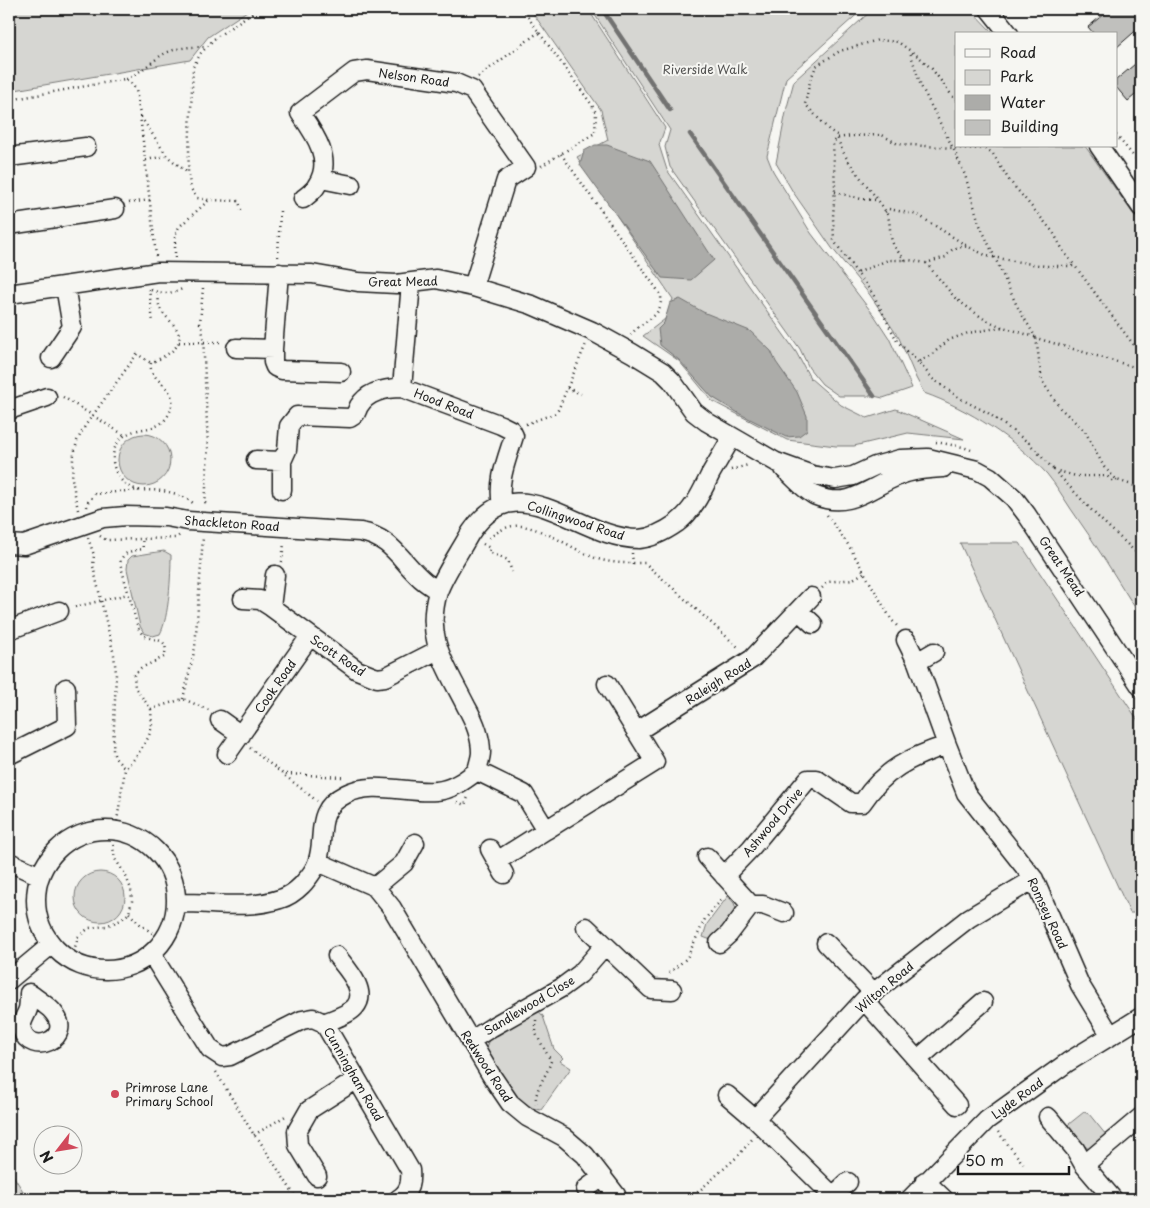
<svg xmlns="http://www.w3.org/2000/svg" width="1150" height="1208" font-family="'Playpen Sans',sans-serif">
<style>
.green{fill:#d6d6d2;stroke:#797977}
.water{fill:#acaca9;stroke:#727271}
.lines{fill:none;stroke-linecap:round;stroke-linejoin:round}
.stream{stroke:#727271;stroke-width:4.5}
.building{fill:#c0c0bd;stroke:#1c1c1c}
.minor-casing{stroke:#1c1c1c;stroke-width:21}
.path{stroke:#1c1c1c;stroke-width:2.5;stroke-dasharray:1 4;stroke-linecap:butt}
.minor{stroke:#f6f6f2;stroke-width:18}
.poi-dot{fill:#d1495b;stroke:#f6f6f2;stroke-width:2}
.labels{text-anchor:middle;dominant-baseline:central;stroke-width:4;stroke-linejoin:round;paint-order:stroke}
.park-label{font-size:12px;fill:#545453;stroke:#f6f6f2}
.street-label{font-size:12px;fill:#1c1c1c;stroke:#f6f6f2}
.poi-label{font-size:12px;fill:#1c1c1c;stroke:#f6f6f2;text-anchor:start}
</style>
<rect width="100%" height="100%" fill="#f6f6f2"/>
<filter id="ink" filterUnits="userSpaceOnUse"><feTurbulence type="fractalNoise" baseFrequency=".02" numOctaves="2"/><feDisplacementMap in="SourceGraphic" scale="10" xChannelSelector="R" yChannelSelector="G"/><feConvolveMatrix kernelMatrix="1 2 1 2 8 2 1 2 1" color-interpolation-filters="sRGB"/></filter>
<g filter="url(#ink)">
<!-- green -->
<path class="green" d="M9 9H250L208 37 190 60 9 91Z
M530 9H588L665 128 659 145 667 170 796 352 810 378 841 405 867 418 896 409 964 439 908 433 854 446H836L787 440 712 401 679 361 643 336 665 319 673 299 577 157 608 140 601 110Z
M591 9H863L786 78 767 156 773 171 811 233 876 318 889 338 912 388 883 398 874 396H839L822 384 809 368 800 349 670 167 665 147 670 130Z
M873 9H970L994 34H956V146H1085L1141 225V617C1118 581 1096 544 1071 509 1063 497 1056 485 1047 474 1015 439 969 409 924 393L916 378 899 338 870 295 832 248 793 192 776 163 787 107 794 81Z
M118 460a26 26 0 1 1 52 0a26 26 0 1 1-52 0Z
M960 543H1020L1141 725V913H1130Z
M164 551 171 555C171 575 169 618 160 634L153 636 144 633 140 626 127 569 128 560 132 556Z
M75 897a25 25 0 1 1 50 0a25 25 0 1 1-50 0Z
M728 896 734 903 736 909 733 913 738 917 731 928 711 940 703 937 707 924Z
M536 1008 543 1016 554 1049 563 1058 560 1061 571 1068 541 1110C520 1109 489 1067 486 1048L489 1039Z
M1084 1112 1089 1114 1106 1135 1105 1139 1091 1150C1082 1146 1075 1134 1064 1128Z
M9 1169 28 1199H9Z"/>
<!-- water -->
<path class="water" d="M595 145H607L650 161 714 260 691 280 662 278 580 165 584 151Z
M680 299 703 312 750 331 771 351 776 362 797 392 807 416V430L799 436 786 437 740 414 712 397 679 360 660 345 658 329 664 323 670 303Z"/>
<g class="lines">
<!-- stream -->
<path class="stream" d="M602 9 670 110
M690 134 874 396"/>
</g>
<!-- building -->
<path class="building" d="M1110 9H1141V26L1116 48V34H1094L1088 27Z
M1141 59V90L1128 101 1116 87V80Z"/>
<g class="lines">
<defs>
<path id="minor" d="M989 9 1009 34
M1099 146 1141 207
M9 157 86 147
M321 179 351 185
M303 199C308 195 314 191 317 185 334 160 314 133 300 113L354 72 367 70 456 83 472 90 526 167 506 180 473 287
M9 225 115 209
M279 273 273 349V362L275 367 282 370 341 372
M9 294 158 272 312 274 358 282 396 284 436 279 473 287 532 305 592 331 632 353 663 372 672 381 694 412 707 422 776 462 812 475 835 479 853 476 875 466 900 459 928 458 977 470 990 477 1014 498 1027 515 1141 687
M236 348 273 349
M51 358 72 327 65 286
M402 388 411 283
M9 410 47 397
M256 460 282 461
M784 469C793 476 806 492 816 496 850 510 870 487 898 476 912 470 928 469 943 468
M282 490V461L287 450 289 426 297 416 350 418C357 414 356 412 359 406 368 391 387 388 402 388L501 425 511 430 514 436C507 459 497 481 502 505
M9 544 24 545 103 518 126 516 166 517 188 521 360 532C393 537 402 564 425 582 429 585 434 588 438 591
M243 599 260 600 271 607 357 670 377 678 385 677 438 650
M271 607 275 575
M799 611 813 624
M9 630 59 611
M917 662 934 652
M220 720 241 735
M636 732 752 659 811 597
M947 745 966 793 1034 879 1080 985 1111 1036
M227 754 310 636
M9 755 67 726 66 688
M477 771 524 794 546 830 655 762 607 684
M36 900a70 70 0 1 1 140 0a70 70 0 1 1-140 0Z
M490 849 504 874
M707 857 751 905
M497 861 546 830
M9 862 38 875
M318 862 375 887 392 908 491 1075 510 1103 527 1117 564 1137 585 1155 616 1195 617 1199
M724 876 751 848 808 779H816L851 803H862C884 770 910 757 947 745L917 662 906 640
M375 887 404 863 415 843
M177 903C211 902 247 910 280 899 287 897 296 891 302 885 308 878 314 872 317 863 327 837 312 811 346 794 373 780 407 794 436 791 452 790 465 780 477 771 478 765 481 758 481 752 481 735 474 720 466 706 446 666 424 638 438 592 443 577 457 556 465 542 513 455 575 539 639 539 652 538 667 530 677 523 694 510 702 491 711 473 718 461 725 449 732 437
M586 927 605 945
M719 943 729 934 751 905H763L784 913
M826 943 874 993
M152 955 210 1049 222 1057 230 1056 302 1020 313 1018 324 1023 410 1170C411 1182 410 1192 398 1199
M9 980 51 945
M29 993C34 997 50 1007 53 1012 76 1039 30 1057 22 1030 20 1022 26 1016 28 1009 29 1004 29 998 29 993Z
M864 1000 957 1105
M324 1023C333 1019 348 1015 355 1007 369 991 346 968 337 956
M470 1041 492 1027 561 988 580 974 605 945 651 989 672 990
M917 1060 983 1002
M727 1095 755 1119
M1048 1117 1075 1149 1084 1165
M317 1176 298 1145 297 1131 309 1110 356 1080
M925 1181 944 1199
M586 1189 602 1177
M833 1196 848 1182
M836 1199 755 1119 864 1000 969 918 1034 879
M910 1199 987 1120 1068 1062 1141 1017
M1113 1199 1084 1165 1141 1117"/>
</defs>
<!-- minor casing -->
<use href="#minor" class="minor-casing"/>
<!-- path -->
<path class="path" d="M522 9 592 105 596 113 595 133 541 166
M478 77 539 32
M126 79C139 73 148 65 159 57 171 48 191 46 205 47
M9 100 125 79 132 84 136 90 140 115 156 256
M141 117 167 156 188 173
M1116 135 1141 165
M561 154 661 295C663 320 643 318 631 335
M146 160 166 156
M835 192 861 199 877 200
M129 203 150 200
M241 210 239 201 209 200 197 198 191 189 188 173 193 67 201 53 214 39 257 9
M885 212 889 209 918 215 967 246
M278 257 280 211
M175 258V235L179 227 209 200
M905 260C901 255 894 248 892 241 889 232 891 223 887 214 874 190 842 162 837 135L829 130 805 104 810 81 816 66 840 51 878 40 898 42 919 57 932 69 956 101
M926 263 956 299 984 319 1002 327
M857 273 834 241 833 217 835 187 833 143 837 138 852 136 882 135 898 144 953 148 921 86 910 52
M203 288 200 323 203 334 208 448 205 507
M149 289 153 322
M151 290C161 294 172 294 182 289
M1035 337 1003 327 968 333 949 340 931 355 918 362 934 380 961 399 988 413 1029 443 1054 470
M1036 338 1017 306 979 223 965 175 953 148 987 149 993 154 1009 180 1053 232 1064 252 1075 266
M179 342H222
M918 362 897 341 873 294 857 273 888 260H909L926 263 946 257 952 250 960 246 969 247 987 256 1025 263 1045 266H1075L1141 355
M1141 369 1036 338 1042 381 1060 408 1085 431 1104 467 1117 480 1141 488
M567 388 581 394
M63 397 124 435
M526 424 556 413 558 410 586 344
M936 442 963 447 974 451
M731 470 748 465
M1117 480 1113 481 1107 476H1076L1054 470 1097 516 1141 557
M139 491C136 489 131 488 128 486 111 475 107 450 123 437 140 423 161 436 171 409 179 386 147 381 151 363 167 355 191 345 173 324 168 318 161 313 159 305 158 302 159 297 159 294
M87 507 88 502 95 494C125 492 172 482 195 505
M78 510 72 479 73 459 77 441 85 426 137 354 151 363
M827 515 849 546 891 619 897 626
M100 536 106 540 176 538 180 535
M88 538 94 555 93 566 114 655 116 673 113 751 115 758 125 769
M489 538C496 533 504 527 513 526 537 523 572 549 595 558 612 564 628 563 645 563L739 648
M483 544 490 548 489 552 508 560 512 572
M632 553 633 564
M282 562 284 543
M822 588 828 582 853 579 865 572
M75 607 128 594
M183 699 195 648 203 537
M151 709 183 699 209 710
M250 748 317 801
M286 774 343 777
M457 802 465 805 468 797
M129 913 141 925 165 942
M71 961 78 937 89 928 106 926 121 920 129 913 132 901 131 889 125 874 115 859 113 847 125 769 136 757 148 738 152 727 151 709 135 688 134 675 141 668 164 657C171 636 153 642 143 635 141 633 140 630 138 628L120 563C123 551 132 551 143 549L142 538
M669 973 687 958 705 919 723 898
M536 1020V1034L551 1061C547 1076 534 1089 536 1104
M216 1072 254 1135 259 1140 297 1199
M998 1132 1026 1167
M254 1135 287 1115
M690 1199 738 1156 753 1138"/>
<!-- minor -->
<use href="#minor" class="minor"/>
</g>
</g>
<!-- markers -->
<circle class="poi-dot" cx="115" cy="1094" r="5"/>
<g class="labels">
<!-- park labels -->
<g class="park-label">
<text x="705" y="69">Riverside Walk</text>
</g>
<!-- street labels -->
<g class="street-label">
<text transform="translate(414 77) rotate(8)">Nelson Road</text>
<text transform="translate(403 281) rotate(-1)">Great Mead</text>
<text transform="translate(444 403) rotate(21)">Hood Road</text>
<text transform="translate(576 520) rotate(18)">Collingwood Road</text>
<text transform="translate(232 523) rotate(4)">Shackleton Road</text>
<text transform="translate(1062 566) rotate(56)">Great Mead</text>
<text transform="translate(338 655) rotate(34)">Scott Road</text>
<text transform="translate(718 681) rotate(-32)">Raleigh Road</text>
<text transform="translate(275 686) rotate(-55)">Cook Road</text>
<text transform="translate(772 822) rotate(-50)">Ashwood Drive</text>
<text transform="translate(1048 913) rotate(65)">Romsey Road</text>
<text transform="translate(884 987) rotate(-40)">Wilton Road</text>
<text transform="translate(529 1005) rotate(-31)">Sandlewood Close</text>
<text transform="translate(487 1066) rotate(57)">Redwood Road</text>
<text transform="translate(354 1074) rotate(60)">Cunningham Road</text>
<text transform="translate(1017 1098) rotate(-36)">Lyde Road</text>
</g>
<!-- poi labels -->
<g class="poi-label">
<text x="125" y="1087">Primrose Lane<tspan x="125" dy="14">Primary School</tspan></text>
</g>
</g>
<!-- margin -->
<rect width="1150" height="1208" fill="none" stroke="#f6f6f2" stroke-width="30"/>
<rect x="15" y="15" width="1120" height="1178" fill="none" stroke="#1c1c1c" stroke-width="2" filter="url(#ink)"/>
<!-- legend -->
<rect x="955" y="32" width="162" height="115" fill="#f6f6f2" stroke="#9f9f9c"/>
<rect x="965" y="49" width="25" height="8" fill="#f6f6f2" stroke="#9f9f9c"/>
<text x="1000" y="58" font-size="15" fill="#1c1c1c">Road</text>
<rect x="965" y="70" width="25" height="15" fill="#d6d6d2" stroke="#9f9f9c"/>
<text x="1000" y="82" font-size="15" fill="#1c1c1c">Park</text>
<rect x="965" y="95" width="25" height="15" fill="#acaca9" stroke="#9f9f9c"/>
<text x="1000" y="108" font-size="15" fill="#1c1c1c">Water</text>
<rect x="965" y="120" width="25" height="15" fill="#c0c0bd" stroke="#9f9f9c"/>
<text x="1000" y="132" font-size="15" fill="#1c1c1c">Building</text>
<!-- north arrow -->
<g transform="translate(58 1150) rotate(239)"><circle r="24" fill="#f6f6f2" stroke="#9f9f9c"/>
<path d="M0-4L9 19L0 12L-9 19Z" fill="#d1495b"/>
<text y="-8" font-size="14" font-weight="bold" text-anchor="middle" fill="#1c1c1c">N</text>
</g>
<!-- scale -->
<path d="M958 1166v8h111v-8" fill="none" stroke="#1c1c1c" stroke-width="2.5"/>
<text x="965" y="1166" font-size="15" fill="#1c1c1c" stroke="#f6f6f2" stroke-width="4" paint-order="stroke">50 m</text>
</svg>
